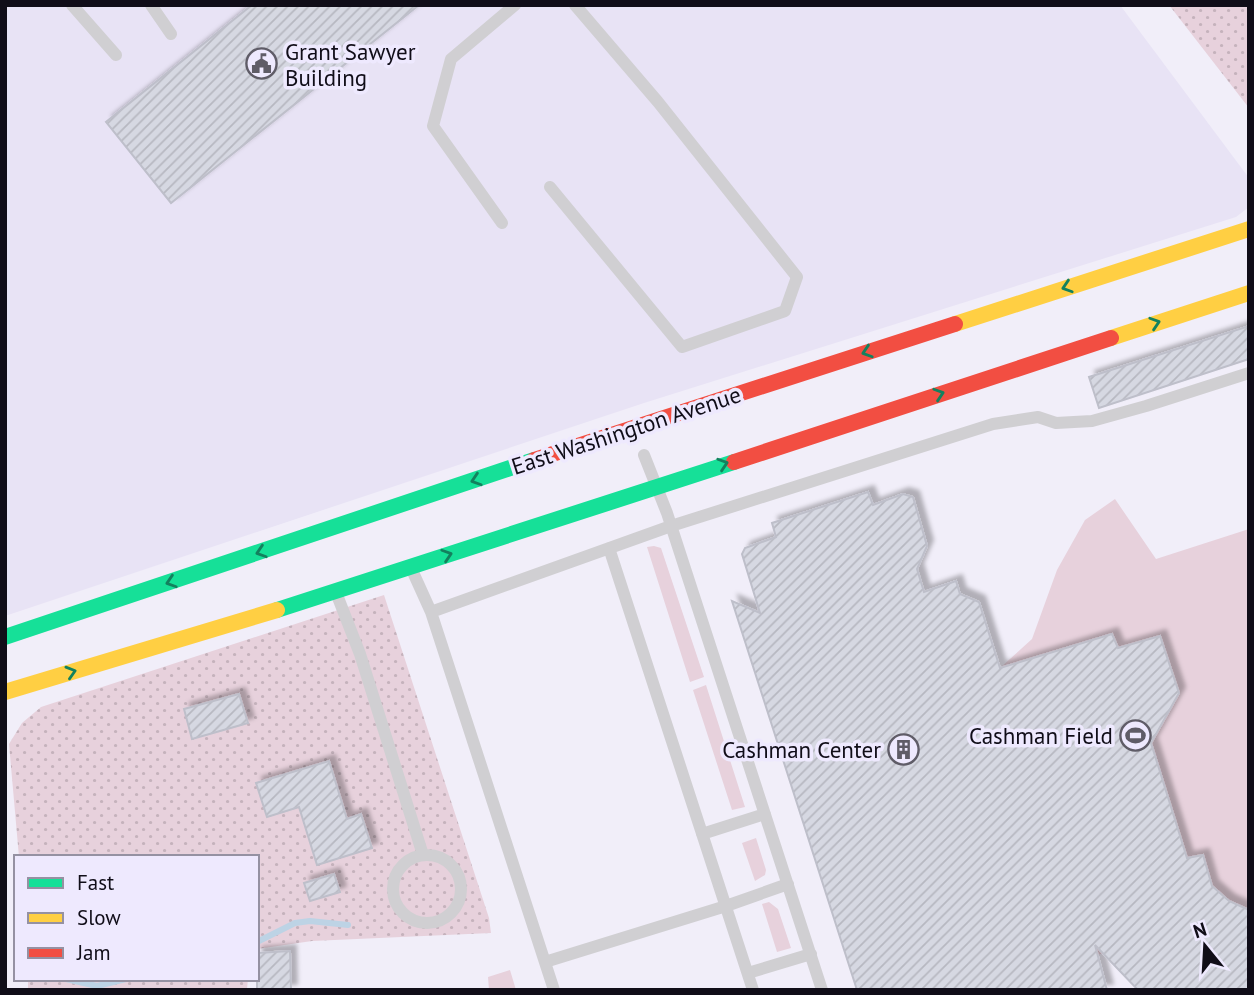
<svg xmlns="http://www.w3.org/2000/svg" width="1254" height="995" font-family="'PT Sans',sans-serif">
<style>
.built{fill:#e8e3f5}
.green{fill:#e7d1dc}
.park{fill:url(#park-dots)}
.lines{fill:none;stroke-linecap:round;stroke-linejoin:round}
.stream{stroke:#bdd3e5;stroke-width:6}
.building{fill:url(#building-hatch);stroke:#bebfca;stroke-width:2;filter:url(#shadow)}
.lane{stroke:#d0cfd2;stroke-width:12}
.fast{stroke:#16e098;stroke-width:16}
.slow{stroke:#ffcf43;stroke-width:16}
.jam{stroke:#f24e42;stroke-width:16}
.oneway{stroke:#13815e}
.labels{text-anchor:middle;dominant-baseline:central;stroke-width:7;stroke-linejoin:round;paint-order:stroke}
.poi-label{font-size:23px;fill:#100d18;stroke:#eee9fe;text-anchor:end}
.street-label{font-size:23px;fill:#100d18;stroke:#eee9fe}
</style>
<defs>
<pattern id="park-dots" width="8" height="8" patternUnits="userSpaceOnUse" patternTransform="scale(1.75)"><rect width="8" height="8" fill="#e7d1dc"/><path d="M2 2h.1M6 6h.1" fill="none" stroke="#c5b2bc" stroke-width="1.8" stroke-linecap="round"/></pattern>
<pattern id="building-hatch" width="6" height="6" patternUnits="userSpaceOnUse" patternTransform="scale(1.75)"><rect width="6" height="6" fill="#d6d8e2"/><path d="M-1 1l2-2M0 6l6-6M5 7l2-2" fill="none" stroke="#b7b8c1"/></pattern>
<filter id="shadow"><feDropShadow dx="6" dy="-6" stdDeviation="2" flood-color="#0004"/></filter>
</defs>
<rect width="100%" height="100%" fill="#f1eef9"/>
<!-- built -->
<path class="built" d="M5 5H1120L1249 178V207L1236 217 644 403 5 616Z"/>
<!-- green -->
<path class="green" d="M1115 499 1156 559 1249 529V990H1138L1124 975 1108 952 1097 955 1000 668 1032 639 1057 570 1085 520Z
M654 546 661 548 704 677 690 682 647 547Z
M706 685 745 807 732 810 693 690Z
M756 838 766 870 765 875 755 881 742 843Z
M769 902 778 909 791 948 777 952 762 904Z
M510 970 516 990H489L488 977Z"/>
<!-- park -->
<path class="park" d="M1169 5H1249V108Z
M384 595 489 918 491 933 312 941 257 949V857H19L9 744 22 723 41 707Z
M28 979H248L247 989 238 990H33L28 988Z"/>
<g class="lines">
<!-- stream -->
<path class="stream" d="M257 942 295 923 310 921 348 925
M66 979 97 986 126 979
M149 979H178"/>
</g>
<!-- building -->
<path class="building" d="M252 5H419L171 203 106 122Z
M1249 326V359L1099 408 1089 377Z
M868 492 873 505 903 494 913 497 927 546 917 569 924 592 956 581 960 594 979 602 1000 668 1112 634 1118 648 1160 636 1179 693 1151 743 1187 858 1203 855 1212 886 1229 901 1249 910V990H1138L1095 945 1107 990H857L732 601 760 613 742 554 745 548 776 537 772 523Z
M239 694 248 723 192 739 184 709Z
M329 761 347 819 361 814 372 848 317 865 299 807 267 817 256 783Z
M334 874 340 892 310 901 304 883Z
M290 951 291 990H257V953Z"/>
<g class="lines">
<!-- lane -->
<path class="lane" d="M72 5 116 55
M151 5 171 34
M550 187 682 347 785 311 797 277 658 102 575 5
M502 223 433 126 451 59 515 5
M644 455 667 513 822 990
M609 548 753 990
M412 570 431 612 671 526 993 424 1038 417 1056 423 1092 421 1146 406 1249 373
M337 595 360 654 423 855
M431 612 554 990
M702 834 765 814
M393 889a34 34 0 1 1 68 0a34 34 0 1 1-68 0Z
M545 962 726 906 788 884
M748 973 811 954"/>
<!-- fast -->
<path class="fast" d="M277 610 734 462
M5 637 534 460"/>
<!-- slow -->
<path class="slow" d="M955 324 1249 229
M1111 338 1249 293
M5 692 277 610"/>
<!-- jam -->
<path class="jam" d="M534 460 955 324
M734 462 1111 338"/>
</g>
<!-- one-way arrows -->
<defs><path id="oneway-chevron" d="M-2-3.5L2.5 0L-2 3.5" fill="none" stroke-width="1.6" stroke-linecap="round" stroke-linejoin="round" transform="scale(1.75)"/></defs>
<g class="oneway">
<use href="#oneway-chevron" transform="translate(1067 287) rotate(162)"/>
<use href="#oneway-chevron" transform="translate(1155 323) rotate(-18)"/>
<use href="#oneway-chevron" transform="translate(867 352) rotate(162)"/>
<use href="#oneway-chevron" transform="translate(939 394) rotate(-18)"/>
<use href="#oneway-chevron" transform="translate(723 464) rotate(-18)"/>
<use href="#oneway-chevron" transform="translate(476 480) rotate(162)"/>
<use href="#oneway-chevron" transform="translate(261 552) rotate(162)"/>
<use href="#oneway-chevron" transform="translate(447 555) rotate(-18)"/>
<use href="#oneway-chevron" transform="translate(171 582) rotate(162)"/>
<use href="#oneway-chevron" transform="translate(71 672) rotate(-17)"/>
</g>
<!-- icons -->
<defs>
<symbol id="civic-ring" viewBox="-11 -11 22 22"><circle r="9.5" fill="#eee9fe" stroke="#5f5c67" stroke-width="1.5"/><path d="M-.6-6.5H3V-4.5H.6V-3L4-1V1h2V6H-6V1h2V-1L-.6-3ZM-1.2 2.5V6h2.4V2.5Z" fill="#5f5c67"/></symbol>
<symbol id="stadium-ring" viewBox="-11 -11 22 22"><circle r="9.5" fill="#eee9fe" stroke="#5f5c67" stroke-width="1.5"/><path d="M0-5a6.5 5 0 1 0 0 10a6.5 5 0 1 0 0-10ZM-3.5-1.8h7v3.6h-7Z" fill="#5f5c67"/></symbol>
<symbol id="building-ring" viewBox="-11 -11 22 22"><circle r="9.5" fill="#eee9fe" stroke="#5f5c67" stroke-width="1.5"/><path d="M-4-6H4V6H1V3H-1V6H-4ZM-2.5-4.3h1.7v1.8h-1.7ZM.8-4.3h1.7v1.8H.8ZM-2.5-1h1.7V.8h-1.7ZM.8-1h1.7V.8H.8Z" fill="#5f5c67"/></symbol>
</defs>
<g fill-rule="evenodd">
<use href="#civic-ring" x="244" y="46" width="35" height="35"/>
<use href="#stadium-ring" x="1118" y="718" width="35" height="35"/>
<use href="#building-ring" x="886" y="732" width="35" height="35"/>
</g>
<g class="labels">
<!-- poi labels -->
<g class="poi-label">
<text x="285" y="51" text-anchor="start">Grant Sawyer<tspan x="285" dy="26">Building</tspan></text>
<text x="1113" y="735">Cashman Field</text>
<text x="881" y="749">Cashman Center</text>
</g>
<!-- street labels -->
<g class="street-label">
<text transform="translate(626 430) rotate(-18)">East Washington Avenue</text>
</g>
</g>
<!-- border -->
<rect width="1254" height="995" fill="none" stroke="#100d18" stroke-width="14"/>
<!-- legend -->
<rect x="14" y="855" width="245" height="126" fill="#eee9fe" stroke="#9591a2" stroke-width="2"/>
<rect x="28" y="878" width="35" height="10" fill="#16e098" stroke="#9591a2" stroke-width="2"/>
<text x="77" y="890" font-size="21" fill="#100d18">Fast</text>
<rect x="28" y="913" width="35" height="10" fill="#ffcf43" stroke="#9591a2" stroke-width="2"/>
<text x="77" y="925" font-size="21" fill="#100d18">Slow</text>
<rect x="28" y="948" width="35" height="10" fill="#f24e42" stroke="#9591a2" stroke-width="2"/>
<text x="77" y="960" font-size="21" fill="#100d18">Jam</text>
<!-- north arrow -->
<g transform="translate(1205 946) rotate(342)" stroke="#eee9fe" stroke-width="5" paint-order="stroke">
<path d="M0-5L12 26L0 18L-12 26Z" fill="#100d18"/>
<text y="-10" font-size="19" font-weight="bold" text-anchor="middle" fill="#100d18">N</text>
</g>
</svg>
